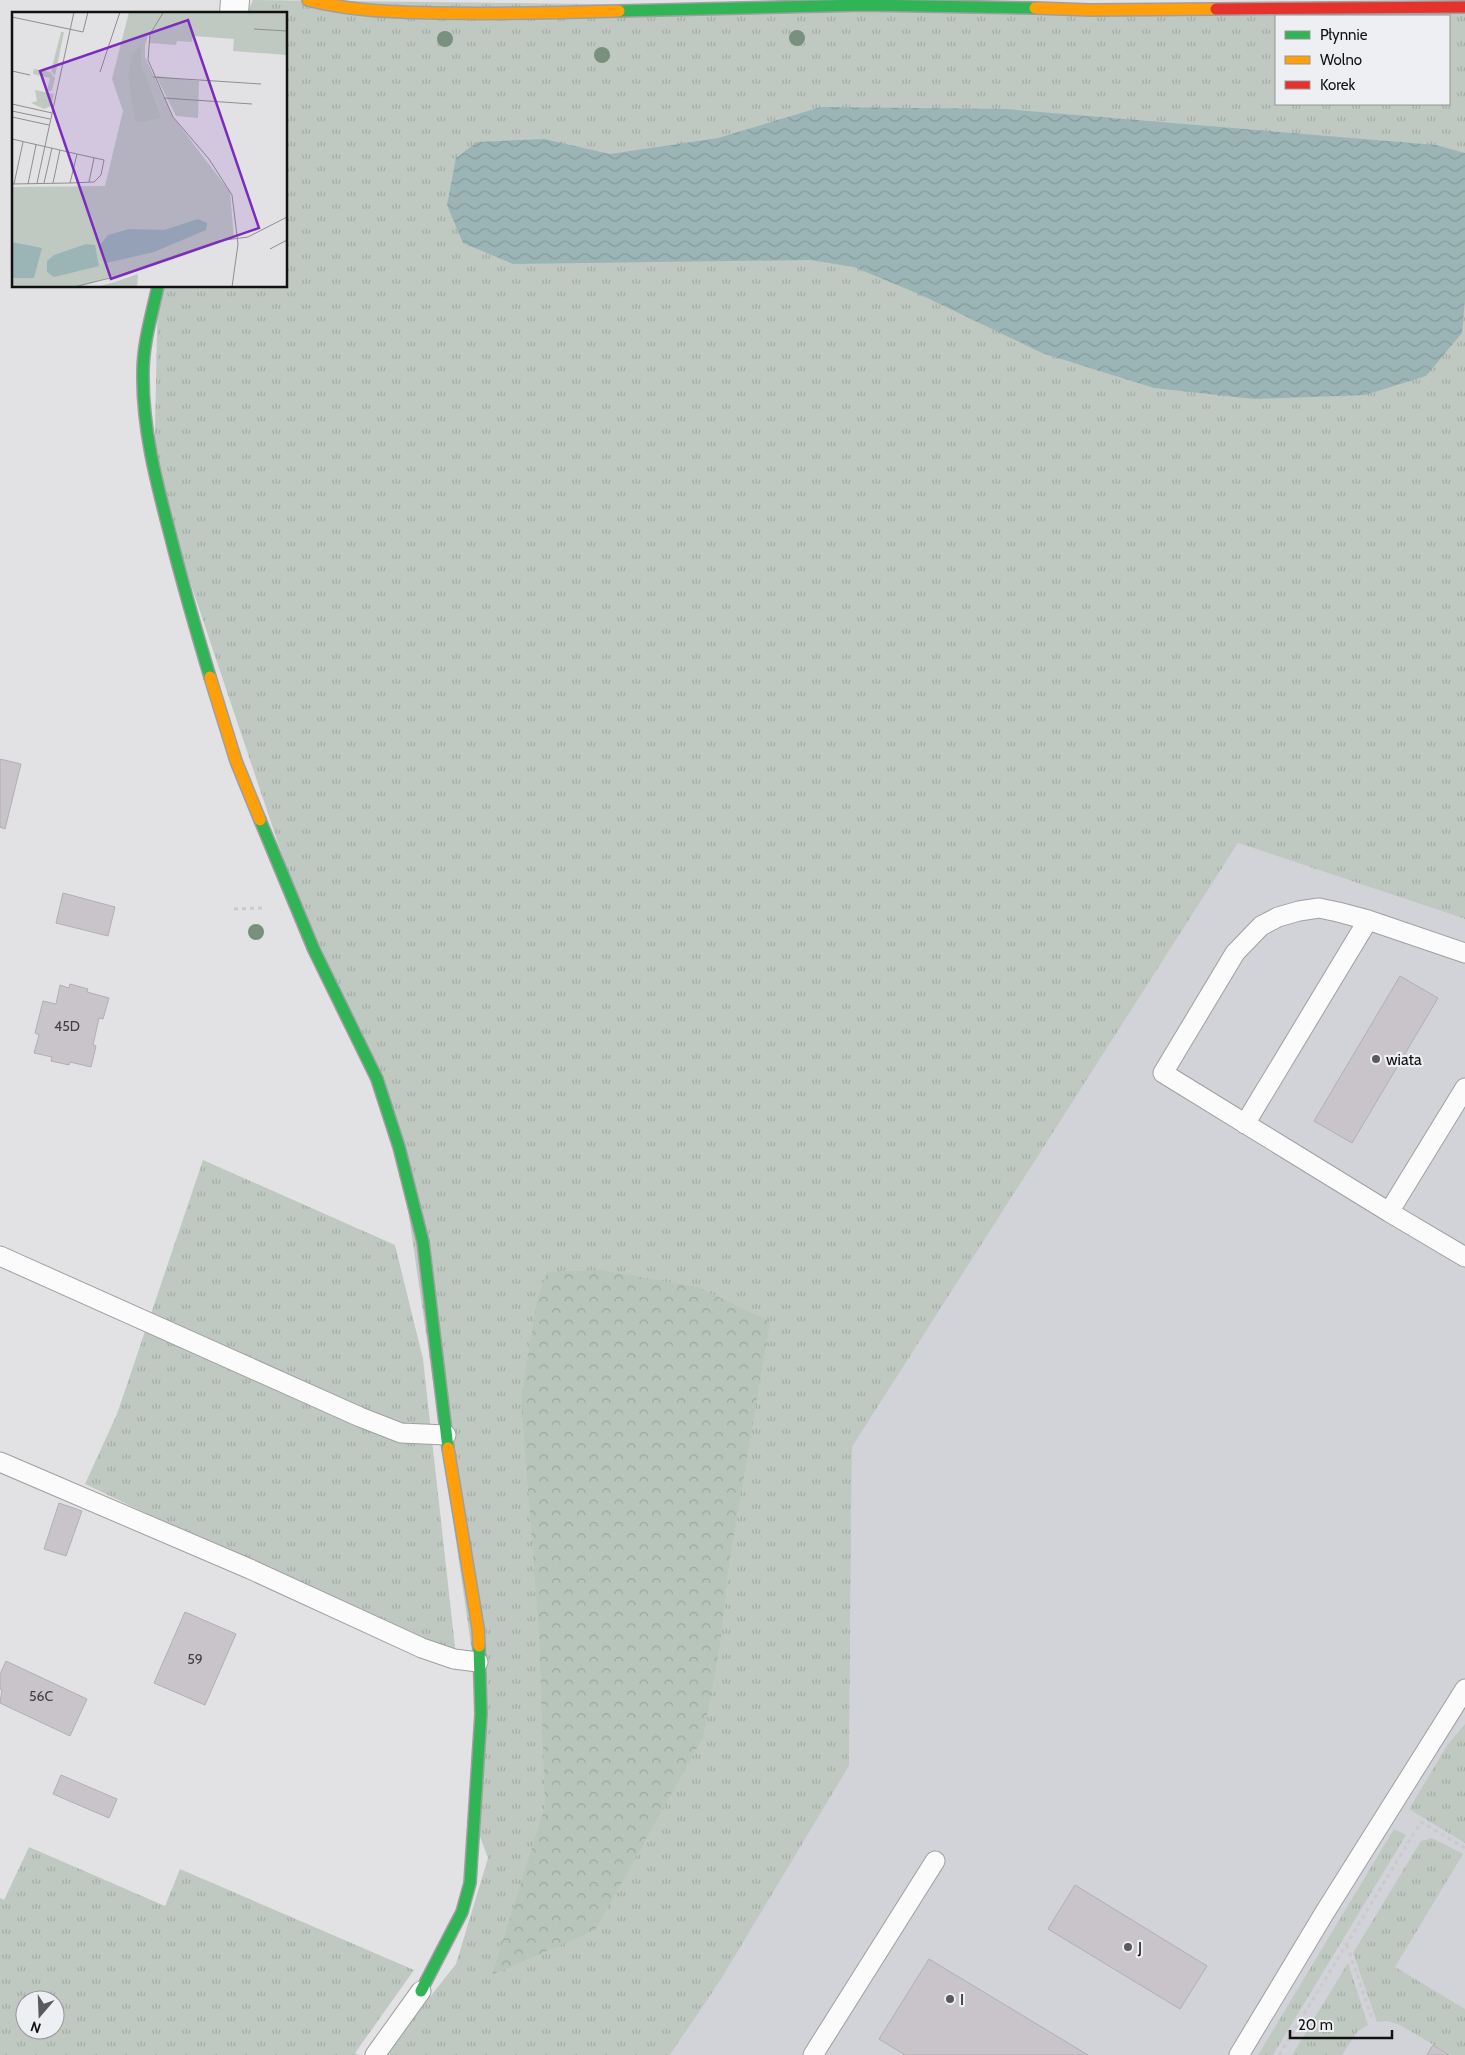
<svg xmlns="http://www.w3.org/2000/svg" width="1465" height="2055" font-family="Cabin,sans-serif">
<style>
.built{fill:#d2d3d9}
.grass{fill:url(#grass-tufts);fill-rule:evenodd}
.forest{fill:url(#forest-crowns)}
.water{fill:url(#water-waves)}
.building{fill:#c8c4ca;stroke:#b0b0b1}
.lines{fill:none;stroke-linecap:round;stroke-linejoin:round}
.lane-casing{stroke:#9f9fa1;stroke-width:21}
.street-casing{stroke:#9f9fa1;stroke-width:30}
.fast-casing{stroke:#9f9fa1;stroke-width:14}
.slow-casing{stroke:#9f9fa1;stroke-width:14}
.jam-casing{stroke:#9f9fa1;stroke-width:14}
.path{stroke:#cacacb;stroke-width:3;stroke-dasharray:4 4;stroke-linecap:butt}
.lane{stroke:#fbfbfb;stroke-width:19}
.street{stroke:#fbfbfb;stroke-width:28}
.fast{stroke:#30b455;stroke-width:11}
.slow{stroke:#ff9f0a;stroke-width:11}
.jam{stroke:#e5322d;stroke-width:11}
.tree{fill:#7a907e}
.poi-dot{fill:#5a5a5c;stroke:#eeeff2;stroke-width:2}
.labels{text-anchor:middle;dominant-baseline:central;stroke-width:4.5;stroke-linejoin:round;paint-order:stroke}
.number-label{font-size:14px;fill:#3f3e40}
.poi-label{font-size:16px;fill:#111112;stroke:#eeeff2;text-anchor:start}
.inset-road{fill:none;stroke:#8e8e90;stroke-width:1}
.view{fill:#7b2cbf;fill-opacity:0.15;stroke:#7b2cbf;stroke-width:2.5}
.inset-edge{fill:none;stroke:#111112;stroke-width:2.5}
</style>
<defs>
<pattern id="grass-tufts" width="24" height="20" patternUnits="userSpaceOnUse" patternTransform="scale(1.25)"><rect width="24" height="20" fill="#bfc9c1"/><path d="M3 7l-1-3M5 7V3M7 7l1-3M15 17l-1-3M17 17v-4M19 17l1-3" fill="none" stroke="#a3aca5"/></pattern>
<pattern id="forest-crowns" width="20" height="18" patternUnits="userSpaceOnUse" patternTransform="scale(1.25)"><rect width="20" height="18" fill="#b8c5ba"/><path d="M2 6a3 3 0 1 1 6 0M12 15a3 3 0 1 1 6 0" fill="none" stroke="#9da89f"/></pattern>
<pattern id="water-waves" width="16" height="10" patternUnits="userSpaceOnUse" patternTransform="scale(1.25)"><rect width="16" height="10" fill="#9bb5b6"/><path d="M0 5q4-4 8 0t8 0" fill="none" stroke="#849b9b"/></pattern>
</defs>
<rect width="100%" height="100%" fill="#e2e2e4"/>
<!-- built -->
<path class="built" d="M1238 843 1465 919V2055H670L720 1981 849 1766 852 1447Z"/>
<!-- grass -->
<path class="grass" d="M253 0 1465 14V919L1238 843 852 1447 849 1766 720 1981 670 2055H384L456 1964 488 1858 475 1823 481 1714 399 1147 314 950 154 475 158 286H286V14H247ZM1276 16H1449V104H1276Z
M203 1160 395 1245 423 1359 456 1656 250 1563 85 1484 117 1414Z
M1465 1724V1843L1409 1809 1448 1744Z
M1394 1829 1406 1835 1273 2055H1258Z
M1432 1838 1463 1854 1395 1967 1465 2009V2055H1451L1400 2025 1387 2021 1377 2022 1353 1953 1421 1841Z
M29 1847 165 1906 180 1869 414 1970 355 2053 359 2055H0V1898L4 1900ZM25 2000H55V2030H25Z
M1348 1963 1368 2025 1358 2031 1342 2055H1292Z"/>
<!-- forest -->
<path class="forest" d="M600 1270 698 1287 770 1322 729 1564 720 1645 703 1737 595 1930 492 1975 545 1806 539 1631 521 1400 537 1300 547 1272Z"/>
<!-- water -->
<path class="water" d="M821 107 1005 109 1436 145 1465 153V300L1462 333 1426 376 1365 395 1254 399 1154 388 1042 353 921 295 854 267 810 260 513 264 463 243 447 205 456 158 477 142 544 139 610 154 718 138Z"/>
<!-- building -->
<path class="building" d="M0 759 21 764 5 829 0 827Z
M63 893 115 907 108 936 56 923Z
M1400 976 1438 998 1352 1143 1314 1121Z
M70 984 88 989 87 992 109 998 103 1019 99 1018 93 1045 96 1046 91 1067 70 1062 69 1065 51 1061 52 1057 34 1053 39 1035 35 1033 43 1001 56 1004 60 985 69 988Z
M59 1503 82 1511 66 1556 44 1549Z
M185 1612 236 1634 205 1705 154 1683Z
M6 1661 87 1699 70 1736 0 1703 2 1690 0 1689V1674Z
M61 1775 117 1799 109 1818 53 1794Z
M1075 1885 1207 1966 1180 2009 1048 1929Z
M929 1959 1088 2055H905L879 2039Z
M1433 2045 1449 2055H1427Z"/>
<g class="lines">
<defs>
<path id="lane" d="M1465 1088 1389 1212 1465 1257
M1245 1124 1368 920
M1389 1212 1163 1073 1235 953 1261 926 1278 917 1299 911 1319 908 1338 912 1368 920 1465 953
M0 1256 360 1417 401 1433 446 1435
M0 1462 250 1569 422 1648 454 1659 478 1662
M375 2055 421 1991
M813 2055 935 1861
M1239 2055 1325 1912 1465 1689"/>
<path id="street" d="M234 14 235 0"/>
<path id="fast" d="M619 11 863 5 1035 8
M158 286C152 314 143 343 143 372 142 427 156 481 170 534 182 582 196 630 210 677
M260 820 314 950 377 1079 399 1147 423 1242 448 1448
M421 1991 462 1912 470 1883 481 1714 479 1646"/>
<path id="slow" d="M308 0C349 11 394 12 436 13 497 14 558 13 619 11
M1035 8 1090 10 1216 9
M210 677 236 761 260 820
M448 1448 478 1628 479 1646"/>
<path id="jam" d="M1216 9 1465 7"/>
</defs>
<!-- lane casing -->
<use href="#lane" class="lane-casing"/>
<!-- street casing -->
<use href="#street" class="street-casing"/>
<!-- fast casing -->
<use href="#fast" class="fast-casing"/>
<!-- slow casing -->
<use href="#slow" class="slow-casing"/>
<!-- jam casing -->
<use href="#jam" class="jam-casing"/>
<!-- path -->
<path class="path" d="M234 909 263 908
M1347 1945 1372 2018
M1279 2055 1421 1822 1465 1848"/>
<!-- lane -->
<use href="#lane" class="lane"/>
<!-- street -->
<use href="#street" class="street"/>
<!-- fast -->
<use href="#fast" class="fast"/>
<!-- slow -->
<use href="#slow" class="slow"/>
<!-- jam -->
<use href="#jam" class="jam"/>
</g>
<!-- trees -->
<g class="tree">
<circle cx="797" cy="38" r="8"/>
<circle cx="445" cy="39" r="8"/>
<circle cx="602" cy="55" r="8"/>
<circle cx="256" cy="932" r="8"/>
</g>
<!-- markers -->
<g class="poi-dot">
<circle cx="1376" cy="1059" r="5"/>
<circle cx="1128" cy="1947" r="5"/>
<circle cx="950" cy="1999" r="5"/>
</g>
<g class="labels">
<!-- number labels -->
<g class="number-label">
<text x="67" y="1026">45D</text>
<text x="195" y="1659">59</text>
<text x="41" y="1696">56C</text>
</g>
<!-- poi labels -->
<g class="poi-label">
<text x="1386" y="1059">wiata</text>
<text x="1138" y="1947">J</text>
<text x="960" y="1999">I</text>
</g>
</g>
<!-- overview -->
<g transform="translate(12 12)">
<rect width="275" height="275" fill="#e2e2e4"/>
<path d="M117 0H275V43L221 39 222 27 181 24 180 30 165 29 164 33 137 31V21L133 33V45L161 105 218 180 222 226 66 275H0V175L93 174 111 99 100 67ZM49 20H52L43 64 39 59ZM22 57 38 60 43 66 40 79H35L38 66 21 62ZM144 64 187 69 186 106 164 104ZM23 78 42 82 39 94 32 97 19 91 25 89ZM126 262 125 275H83L103 270Z" fill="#bfc9c1"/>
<path d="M129 33V52L148 103V106L132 110 123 109 116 65 120 42Z" fill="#b8c5ba"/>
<path d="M186 207 195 211 194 218 142 240 94 251 88 233 96 223 117 217 152 218ZM0 230 30 236 22 266H0ZM74 232 83 233 87 254 42 265 35 260V249L42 243Z" fill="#9bb5b6"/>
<path class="inset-road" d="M151 1 138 22 136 48 161 105 197 147 220 183 226 232 220 275M0 5 71 20 76 0M242 17 275 19M0 59 18 63M88 60 108 0M141 65 249 72M152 86 240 92M0 92 40 101M0 99 38 107M0 105 37 113M0 127 65 142 58 171 0 172M77 170 82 146M25 171 62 0M32 171 40 136M41 171 48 138M58 171 82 170 89 163 92 148 65 142M2 172 11 130M16 172 24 133M258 237 275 228M62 275 98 266 206 229 236 225 275 205"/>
<path class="view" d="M176 8 247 216 99 267 28 59Z"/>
<rect width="275" height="275" class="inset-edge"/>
</g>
<!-- legend -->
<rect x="1275" y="15" width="175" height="90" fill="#eeeff2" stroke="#969698"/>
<rect x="1285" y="31" width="25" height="8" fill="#30b455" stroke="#969698"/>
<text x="1320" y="40" font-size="15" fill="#111112">Płynnie</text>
<rect x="1285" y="56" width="25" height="8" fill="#ff9f0a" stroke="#969698"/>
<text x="1320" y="65" font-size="15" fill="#111112">Wolno</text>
<rect x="1285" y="81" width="25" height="8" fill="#e5322d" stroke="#969698"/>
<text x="1320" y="90" font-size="15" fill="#111112">Korek</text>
<!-- north arrow -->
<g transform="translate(40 2015) rotate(199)"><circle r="24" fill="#eeeff2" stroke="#969698"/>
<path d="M0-4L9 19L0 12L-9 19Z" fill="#5a5a5c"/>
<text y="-8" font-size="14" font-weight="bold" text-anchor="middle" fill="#111112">N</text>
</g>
<!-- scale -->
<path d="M1290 2030v8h102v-8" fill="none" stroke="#111112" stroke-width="2.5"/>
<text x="1298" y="2030" font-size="15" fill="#111112" stroke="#eeeff2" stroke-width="4" paint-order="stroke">20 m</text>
</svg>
